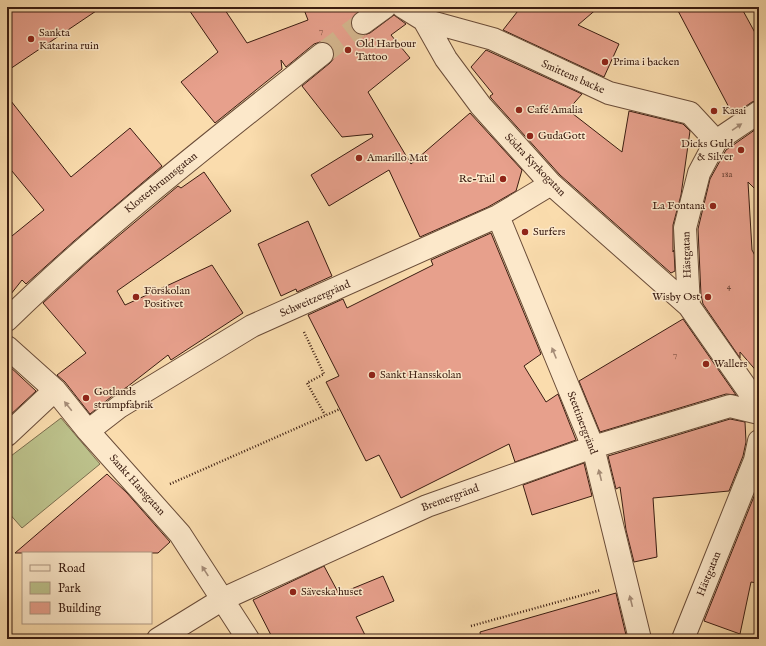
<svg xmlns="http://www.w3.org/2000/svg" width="766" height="646" font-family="'IM FELL English',serif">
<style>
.green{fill:#bcc18b;stroke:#7b6e4e}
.building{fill:#e7a08c;stroke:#3a1c11}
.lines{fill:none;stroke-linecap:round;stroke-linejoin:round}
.minor-tunnel{stroke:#d4b68e;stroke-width:22;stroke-dasharray:22 11;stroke-linecap:butt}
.minor-casing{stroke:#6a4c38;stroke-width:24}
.path{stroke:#3a1c11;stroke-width:2.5;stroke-dasharray:1 2;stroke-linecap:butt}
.minor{stroke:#fce8ca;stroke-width:22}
.oneway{fill:#a58c77}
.poi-dot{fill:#8f2418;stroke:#fce8ca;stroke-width:1.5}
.labels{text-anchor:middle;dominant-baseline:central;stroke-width:3;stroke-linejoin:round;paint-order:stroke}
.number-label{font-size:9px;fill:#653d30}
.poi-label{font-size:11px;fill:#3a1c11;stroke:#fce8ca;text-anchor:start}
.street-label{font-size:11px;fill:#3a1c11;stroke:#fce8ca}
</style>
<rect width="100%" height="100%" fill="#fadcad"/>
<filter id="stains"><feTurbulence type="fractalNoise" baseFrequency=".005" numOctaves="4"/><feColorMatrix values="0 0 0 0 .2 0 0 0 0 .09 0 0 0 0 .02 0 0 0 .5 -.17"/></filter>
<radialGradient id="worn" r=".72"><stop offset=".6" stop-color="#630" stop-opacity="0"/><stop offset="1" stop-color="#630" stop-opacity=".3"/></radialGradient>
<!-- green -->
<path class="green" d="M61 418 100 464 22 528 7 511V459Z"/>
<!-- building -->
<path class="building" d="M7 7H102L7 71Z
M187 7H223L247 43 308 20 303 7H364L352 18 351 24 353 31 358 34 364 35 370 33 394 15 406 24 391 35 410 58 368 92 411 164 470 113 522 170 516 191 488 207 420 237 389 170 329 206 311 175 373 137 372 134 342 137 302 86 330 63 334 58V53L332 47 326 42H320L314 44 286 67 281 60 282 69 215 123 181 82 218 52Z
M521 7H599L578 25 619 44 604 77 503 30Z
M676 7H741L759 40V100L752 102 733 115Z
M486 50 582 94 568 110 622 152 629 111 683 124 690 131 681 195 673 225V252L674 250 675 271 671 273 560 175 491 98 490 96 493 94 471 67Z
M7 96 71 177 130 128 162 166 74 241 26 284 22 280 7 299V240L44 210 7 165Z
M759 127V193L748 182 752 250 759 263V374L740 352V358L703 304 701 295 698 229 710 179 726 150Z
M204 172 231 211 117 291 125 305 212 265 243 313 171 360 168 355 127 387 111 397 90 414 65 382 57 375 86 353 43 303 91 259 178 186 181 188Z
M308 221 332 276 297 292 296 289 281 296 258 244Z
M491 233 541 354 524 366 546 402 558 394 576 440 515 462 509 444 401 498 379 455 366 461 326 382 339 376 308 315 343 299 347 308 433 265 431 260Z
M683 319 736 395 726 394 600 432 579 381Z
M7 364 36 391 7 418Z
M730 419 745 422 746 442 743 456 729 491 653 498 657 557 634 562 626 530 620 487 616 489 608 456Z
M584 463 592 496 532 515 523 485Z
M107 474 127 493 170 542 158 553H15Z
M759 484V548L757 583 751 582 740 634 704 621Z
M324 566 339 594 383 576 394 601 356 617 367 639H273L253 600Z
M616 593 626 635 611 639H481L480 632Z"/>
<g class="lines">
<!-- minor-tunnel -->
<path class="minor-tunnel" d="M322 54 363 23"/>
<defs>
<path id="minor" d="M403 7 424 20 446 59 481 106 551 184 689 306 759 406
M424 20 493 39 609 93 690 113 716 141
M363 23 385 7
M498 216 593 447 640 639
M689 306 685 228 699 173 716 141 759 112
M7 320C105 224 215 140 322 54
M7 347 55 390 88 431 180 534 248 639
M88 431 119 407 252 326 498 216 551 184
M7 435 55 390
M158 639 223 599 427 506 593 447 730 406 759 413
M683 639 755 460 759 441"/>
</defs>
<!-- minor casing -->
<use href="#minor" class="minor-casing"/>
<!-- path -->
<path class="path" d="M304 332 324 374 307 383 325 415
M170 484 340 409
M471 626 601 590"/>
<!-- minor -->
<use href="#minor" class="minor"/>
</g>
<!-- one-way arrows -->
<defs><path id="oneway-solid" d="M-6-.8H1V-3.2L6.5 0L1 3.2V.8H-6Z"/></defs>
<g class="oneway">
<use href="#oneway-solid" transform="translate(737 127) rotate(-34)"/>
<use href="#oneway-solid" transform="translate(554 353) rotate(-112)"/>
<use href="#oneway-solid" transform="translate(68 406) rotate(-129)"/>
<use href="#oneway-solid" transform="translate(600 475) rotate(-104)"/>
<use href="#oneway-solid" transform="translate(205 571) rotate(-123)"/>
<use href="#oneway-solid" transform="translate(631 601) rotate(-104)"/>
</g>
<!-- markers -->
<g class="poi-dot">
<circle cx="31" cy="39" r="4"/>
<circle cx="348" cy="50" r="4"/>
<circle cx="605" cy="62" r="4"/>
<circle cx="519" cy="110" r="4"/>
<circle cx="714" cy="111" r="4"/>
<circle cx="530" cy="136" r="4"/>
<circle cx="741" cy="150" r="4"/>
<circle cx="359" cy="158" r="4"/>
<circle cx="503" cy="179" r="4"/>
<circle cx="713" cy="206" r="4"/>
<circle cx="525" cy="232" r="4"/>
<circle cx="136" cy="297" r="4"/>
<circle cx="708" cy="297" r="4"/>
<circle cx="706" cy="364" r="4"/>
<circle cx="372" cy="375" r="4"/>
<circle cx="86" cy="398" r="4"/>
<circle cx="293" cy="592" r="4"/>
</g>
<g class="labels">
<!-- number labels -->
<g class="number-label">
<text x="321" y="30">7</text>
<text x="727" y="174">18a</text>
<text x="729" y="286">4</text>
<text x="675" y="354">7</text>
</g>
<!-- poi labels -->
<g class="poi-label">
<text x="39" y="33">Sankta<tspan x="39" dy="13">Katarina ruin</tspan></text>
<text x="356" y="44">Old Harbour<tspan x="356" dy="13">Tattoo</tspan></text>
<text x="613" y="62">Prima i backen</text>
<text x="527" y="110">Café Amalia</text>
<text x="722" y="111">Kasai</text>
<text x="538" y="136">GudaGott</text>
<text x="733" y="144" text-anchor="end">Dicks Guld<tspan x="733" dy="13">&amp; Silver</tspan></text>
<text x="367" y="158">Amarillo Mat</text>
<text x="495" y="179" text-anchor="end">Re-Tail</text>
<text x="705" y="206" text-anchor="end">La Fontana</text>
<text x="533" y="232">Surfers</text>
<text x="144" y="291">Förskolan<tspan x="144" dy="13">Positivet</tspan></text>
<text x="700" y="297" text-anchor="end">Wisby Ost</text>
<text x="714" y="364">Wallers</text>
<text x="380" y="375">Sankt Hansskolan</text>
<text x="94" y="392">Gotlands<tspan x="94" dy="13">strumpfabrik</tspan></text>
<text x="301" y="592">Säveska huset</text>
</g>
<!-- street labels -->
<g class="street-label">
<text transform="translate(573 77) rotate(24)">Smittens backe</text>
<text transform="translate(535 165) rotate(46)">Södra Kyrkogatan</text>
<text transform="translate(161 183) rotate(-39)">Klosterbrunnsgatan</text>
<text transform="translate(687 255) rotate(-92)">Hästgatan</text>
<text transform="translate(315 299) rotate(-24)">Schweitzergränd</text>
<text transform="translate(582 423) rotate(69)">Stettinergränd</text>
<text transform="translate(137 485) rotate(48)">Sankt Hansgatan</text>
<text transform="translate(450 498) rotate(-20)">Bremergränd</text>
<text transform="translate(709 574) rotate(-68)">Hästgatan</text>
</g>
</g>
<!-- margin -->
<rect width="766" height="646" fill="none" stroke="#fadcad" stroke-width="24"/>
<rect x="8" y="8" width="750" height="630" fill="none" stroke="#3a1c11" stroke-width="2"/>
<rect x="12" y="12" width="742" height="622" fill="none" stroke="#3a1c11"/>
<!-- legend -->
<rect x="22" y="552" width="130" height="72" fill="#fce8ca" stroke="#ae9680"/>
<rect x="30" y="565" width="20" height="6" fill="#fce8ca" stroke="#ae9680"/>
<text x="58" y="572" font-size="12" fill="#3a1c11">Road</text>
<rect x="30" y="582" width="20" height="12" fill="#bcc18b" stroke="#ae9680"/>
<text x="58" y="592" font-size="12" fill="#3a1c11">Park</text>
<rect x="30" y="602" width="20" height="12" fill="#e7a08c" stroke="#ae9680"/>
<text x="58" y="612" font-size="12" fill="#3a1c11">Building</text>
<rect width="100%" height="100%" filter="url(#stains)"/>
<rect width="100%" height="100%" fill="url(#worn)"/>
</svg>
